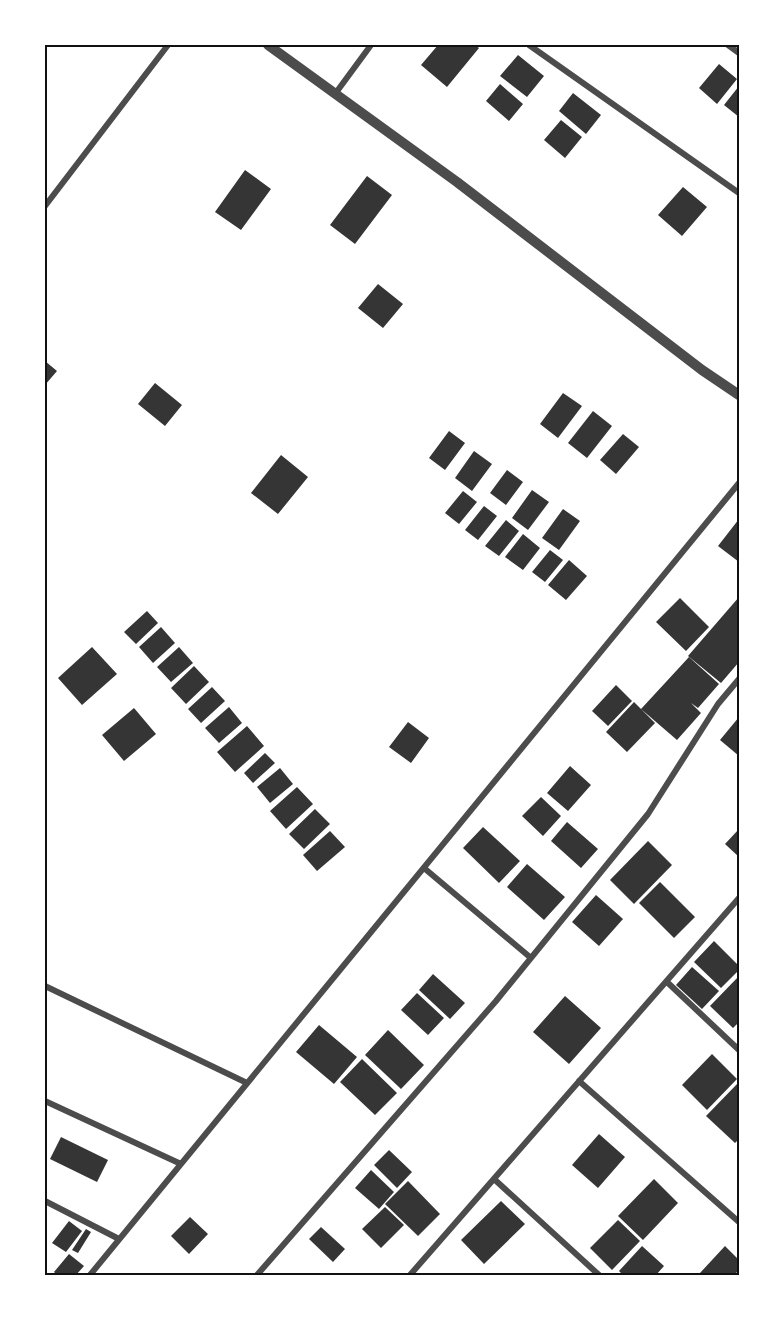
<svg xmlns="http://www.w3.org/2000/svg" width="784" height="1320" font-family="Inter,sans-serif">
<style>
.building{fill:#353535}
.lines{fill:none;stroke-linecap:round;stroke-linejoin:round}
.minor{stroke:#4c4c4c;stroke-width:6}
.tertiary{stroke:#4c4c4c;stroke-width:10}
.neatline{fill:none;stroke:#111;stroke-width:2}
</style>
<rect width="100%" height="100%" fill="#fff"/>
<!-- building -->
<path class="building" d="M438 45H475L479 48 447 87 421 65Z
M518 55 544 76 527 97 500 76Z
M719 64 737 79 717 104 699 88Z
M500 84 523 104 509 121 486 101Z
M739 86V117L724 105Z
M573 93 601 115 586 134 559 111Z
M561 120 582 137 565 158 544 140Z
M245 170 271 189 241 230 215 212Z
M367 176 392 195 355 244 330 225Z
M683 187 707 207 682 236 658 215Z
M378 284 403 304 383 328 358 308Z
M45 361 57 371 45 385Z
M155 383 182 405 165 426 138 404Z
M563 393 582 406 558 438 540 424Z
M593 411 612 426 587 458 568 443Z
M449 431 465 443 445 470 429 458Z
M623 434 639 447 616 474 600 460Z
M474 451 492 464 472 491 455 478Z
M281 455 308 477 278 514 251 493Z
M507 470 523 482 506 505 490 493Z
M532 490 549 502 528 530 512 518Z
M463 491 477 502 459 524 445 513Z
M484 506 497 516 478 540 465 530Z
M563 509 580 521 559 550 542 538Z
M739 519V562L718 546Z
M506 520 519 531 499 556 485 546Z
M523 534 540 548 523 570 505 557Z
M550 550 563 560 545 582 532 572Z
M569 560 587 576 566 600 548 585Z
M739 597V662L721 683 688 656Z
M680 598 709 627 686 651 656 622Z
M147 611 158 623 136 644 124 632Z
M161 627 175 643 153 663 139 647Z
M92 647 117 674 82 705 58 678Z
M179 647 193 663 171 682 157 667Z
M689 657 719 684 698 708 691 703 701 713 677 740 641 709Z
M194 666 209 682 186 704 171 688Z
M616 685 632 701 608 726 592 711Z
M212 687 225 701 201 723 188 709Z
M634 702 655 723 627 752 606 732Z
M229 707 242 723 219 743 205 728Z
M134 708 156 734 124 761 102 735Z
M739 717V756L720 740Z
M408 722 429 738 411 763 389 747Z
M247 726 264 746 235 772 217 752Z
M265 753 275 763 253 783 244 773Z
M570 766 591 785 568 811 547 793Z
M280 768 293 784 270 803 257 787Z
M297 787 313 804 286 829 270 811Z
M541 797 561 816 543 836 522 816Z
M315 809 330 824 304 849 289 834Z
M567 822 598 849 581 868 551 841Z
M483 827 520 861 499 883 463 848Z
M739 829V857L725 844Z
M330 831 345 847 317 871 303 855Z
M648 841 672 865 634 904 610 880Z
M527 864 565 897 544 920 507 887Z
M660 882 695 917 674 938 639 903Z
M596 895 623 919 599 946 572 922Z
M714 941 739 966V970L721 988 694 962Z
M692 967 719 991 702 1009 676 985Z
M433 974 465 1003 450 1019 419 990Z
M739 976V1022L733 1028 710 1006Z
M417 993 444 1018 428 1035 401 1010Z
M565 996 601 1028 569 1064 533 1032Z
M319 1025 357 1057 334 1084 296 1052Z
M388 1030 424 1065 401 1089 365 1055Z
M712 1054 737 1079 707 1110 682 1085Z
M362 1059 397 1093 375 1115 340 1082Z
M739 1082V1139L735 1143 706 1116Z
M599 1134 625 1157 598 1188 572 1165Z
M61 1137 108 1160 97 1182 50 1159Z
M389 1150 412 1172 397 1188 374 1165Z
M371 1170 394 1192 379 1209 355 1188Z
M654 1179 678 1203 643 1240 618 1216Z
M408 1181 440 1214 418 1236 385 1204Z
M501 1201 525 1224 484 1264 461 1240Z
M385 1207 404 1225 381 1248 362 1229Z
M190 1217 208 1234 189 1254 171 1236Z
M618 1220 640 1241 612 1270 590 1248Z
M69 1221 82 1231 66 1252 52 1243Z
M321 1227 345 1249 333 1262 309 1239Z
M86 1229 91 1232 78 1253 72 1250Z
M642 1246 664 1266 656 1275H623L619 1271Z
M725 1246 739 1260V1270L734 1275H702L700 1273Z
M69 1254 84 1266 76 1275H57L54 1272Z"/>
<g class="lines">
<!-- minor -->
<path class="minor" d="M529 45 739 193
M728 45 739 53
M335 94 371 45
M45 206 168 45
M424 868 531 958
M667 982 739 1050
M45 986 247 1083
M579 1081 739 1222
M45 1101 181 1164
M494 1179 599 1275
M45 1201 119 1239
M90 1275 739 483
M257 1275 496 1001 648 814 718 704 739 679
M410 1275 739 898"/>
<!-- tertiary -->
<path class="tertiary" d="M268 45 457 182 702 370 739 395"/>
</g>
<!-- border -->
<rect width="784" height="1320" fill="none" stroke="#ffffff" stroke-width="93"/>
<rect x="46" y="46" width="692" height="1228" class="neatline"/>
</svg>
